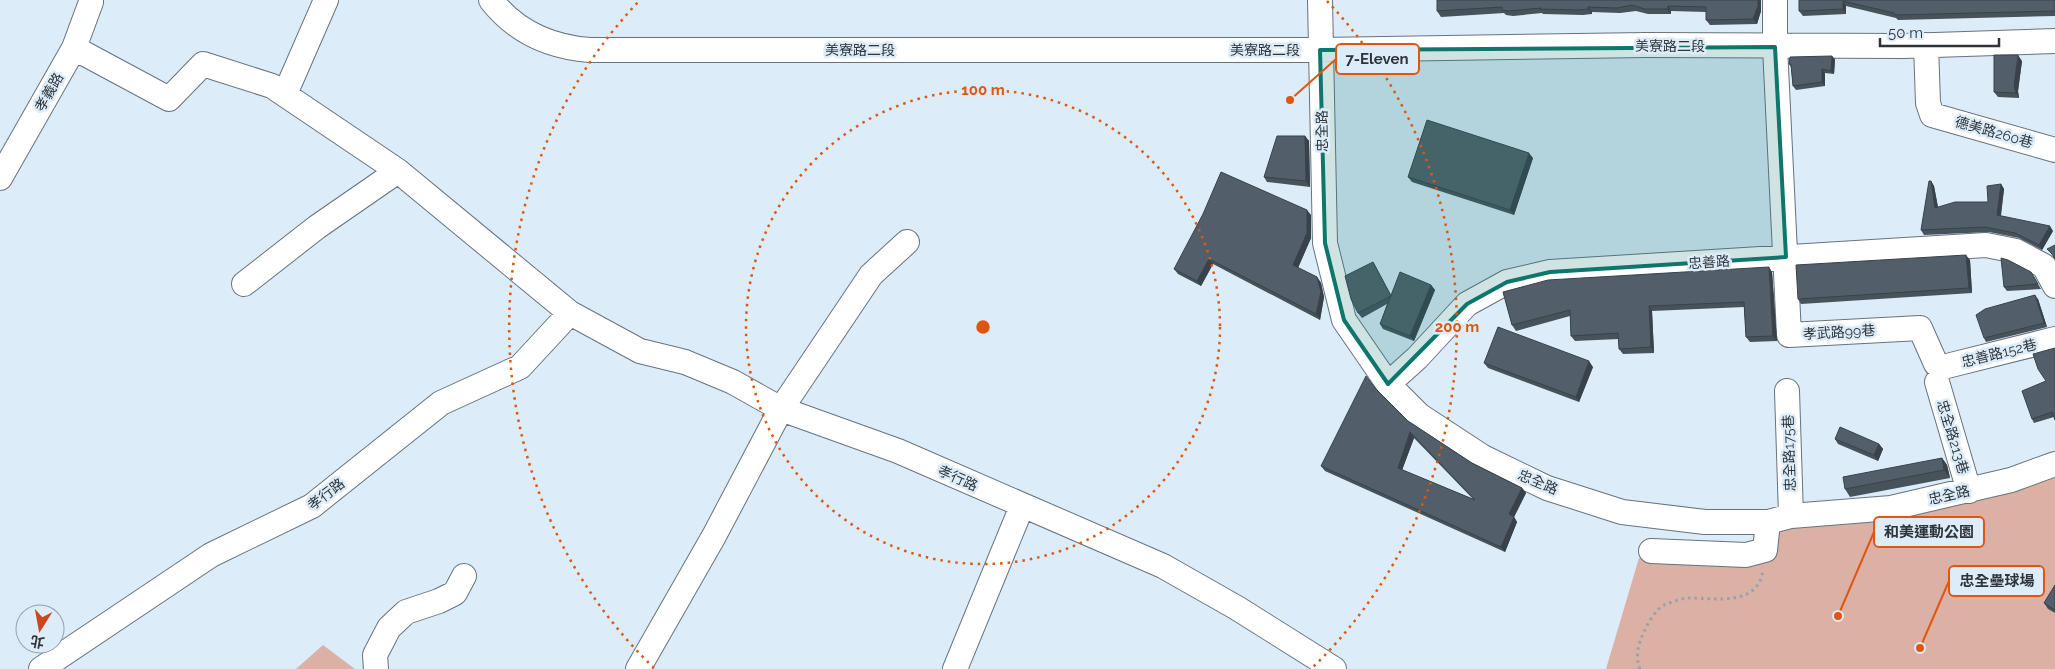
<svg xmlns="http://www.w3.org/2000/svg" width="2055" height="669" font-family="Raleway,'Noto Sans TC',sans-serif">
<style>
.green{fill:#dbb1a5}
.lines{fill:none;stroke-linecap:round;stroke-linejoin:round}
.minor-casing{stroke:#66737f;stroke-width:26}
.path{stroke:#95a1ab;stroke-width:3;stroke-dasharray:2.5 4;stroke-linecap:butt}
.minor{stroke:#fff;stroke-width:24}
.wall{fill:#47525b;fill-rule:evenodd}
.shaded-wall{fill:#39424a}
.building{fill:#525f6a;stroke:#39424a;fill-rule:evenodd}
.marked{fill:#0f766e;fill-opacity:0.2;stroke:#0f766e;stroke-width:4;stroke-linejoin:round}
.ring{fill:none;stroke:#df570e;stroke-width:2.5;stroke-dasharray:2.5 5}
.labels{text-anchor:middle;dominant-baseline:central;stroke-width:5;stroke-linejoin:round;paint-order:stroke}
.street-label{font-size:14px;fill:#2e3439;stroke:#dcecf9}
.centre{fill:#df570e;stroke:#dcecf9;stroke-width:2.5}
.ring-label{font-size:15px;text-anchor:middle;font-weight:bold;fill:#df570e;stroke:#dcecf9;stroke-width:5;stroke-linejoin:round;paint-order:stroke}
.leader{fill:none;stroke:#df570e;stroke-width:2}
.callout-dot{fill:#df570e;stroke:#dcecf9;stroke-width:2}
.callout{fill:#dcecf9;stroke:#df570e;stroke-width:2}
.callout-label{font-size:15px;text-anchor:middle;font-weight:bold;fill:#2e3439}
</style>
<rect width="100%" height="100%" fill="#dcecf9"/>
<!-- green -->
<path class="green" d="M2055 475V669H1606L1639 558 1752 564 1779 528 1893 521Z
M323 645 355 669H296Z"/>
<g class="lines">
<defs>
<path id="minor" d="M491 0C516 32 550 47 590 50H1320L1646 45 1904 46 2055 41
M1320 0 1325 243 1344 320 1388 384 1419 415 1483 457 1547 488 1622 512 1705 522H1768L1791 516 1891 508 2011 480 2055 464
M1775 0V47L1789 335 1920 328 1936 364 1943 367 2055 339
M1926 45 1928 103 1932 115 2055 150
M74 48 169 99 203 64 272 86 398 171
M285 94 326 0
M0 178 74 48 91 2
M244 284 317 227 398 171 570 313 640 351 685 362 733 382 781 409 898 451 1163 566 1237 608 1334 669
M1937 382 1969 491
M1388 384 1417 358 1467 304 1507 282 1550 272 1986 245 2016 251 2044 266 2055 286
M1787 391 1791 516
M1651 551 1746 555 1765 550 1768 522
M41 669 211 555 312 506 441 403 520 367 570 313
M376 669 375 655 389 628 406 612 439 601 455 593 464 576
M638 669 714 536 781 409 871 275 907 242
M955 669 1022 506"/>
</defs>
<!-- minor casing -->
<use href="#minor" class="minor-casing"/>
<!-- path -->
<path class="path" d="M1640 669C1635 656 1638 644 1644 632 1648 623 1655 610 1664 605 1671 602 1683 598 1690 598 1716 598 1758 607 1763 570"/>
<!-- minor -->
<use href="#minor" class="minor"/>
</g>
<!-- wall -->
<path class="wall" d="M1437 0H1761V11L1757 24 1710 25 1706 20V12L1671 11V14H1648L1636 11 1620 13 1592 12V14L1583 15 1543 14 1542 13 1513 16 1506 15 1504 13 1441 17 1437 11Z
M1799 0H2055V16L1898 20 1896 18 1846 6V14L1803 16 1799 11Z
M1835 59 1834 74 1825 73V86L1796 90 1793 86 1791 67 1789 64Z
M2022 61 2018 91 2019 98 1998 97 1994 92Z
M1305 136 1309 141 1310 187 1267 182 1264 177Z
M1533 158 1514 215 1412 182 1408 177Z
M1931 181 1934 186 1938 207 1988 202 2001 184 2004 189 2001 216 2053 231 2042 250 2019 238 1989 232 1924 235 1921 230Z
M1311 215V238L1298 268 1317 277 1321 283 1324 297 1320 320 1213 264 1201 286 1178 274 1174 269Z
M1970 260 1972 293 1801 304 1798 299Z
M1373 262 1376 267 1391 295 1431 285 1435 290 1414 341 1383 329 1380 324 1387 304 1362 318 1358 313Z
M1772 272 1777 341 1750 342 1746 337 1744 307 1652 311 1654 353 1623 354 1619 349V339L1575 341 1571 336 1570 316 1516 331 1512 325 1503 292Z
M2031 272 2041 289 2007 291 2004 287Z
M2038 299 2047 327 1986 342 1984 338Z
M1484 363 1593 367 1579 402 1488 368Z
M2046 381 2054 417 2034 423 2032 419Z
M1375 388 1408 421 1472 463 1522 488 1526 493 1514 517 1517 522 1505 552 1325 471 1321 466ZM1414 438 1473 499 1402 470Z
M1835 439 1879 444 1883 449 1878 461 1838 444Z
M1942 458 1947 465 1950 478 1850 497 1845 489Z
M2055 585V613L2048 609 2044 603Z"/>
<!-- shaded-wall -->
<path class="shaded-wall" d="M1758 0H1761V11L1757 24 1753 19Z
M1843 1 1846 6V14L1843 9Z
M1668 6 1671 11V14L1667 9Z
M1588 7 1592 12V14L1588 9Z
M2018 55 2022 61 2018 91 2019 98 2016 93 2014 86Z
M1832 56 1835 59 1834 74 1831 71Z
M1822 69 1825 73V86L1822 82Z
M1305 136 1309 141 1310 187 1306 181Z
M1529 153 1533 158 1514 215 1510 210Z
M1931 181 1934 186 1939 213 1935 208Z
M2001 184 2004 189 2000 220 1997 215Z
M1307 210 1311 215V238L1297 270 1293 265Z
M2050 226 2053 231 2042 250 2039 245Z
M1966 255 1970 260 1972 293 1969 288Z
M1209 259 1213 264 1201 286 1197 281Z
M1769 267 1772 272 1777 341 1773 336Z
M1317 277 1321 283 1324 297 1320 320 1316 314Z
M1431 285 1435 290 1414 341 1410 336Z
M2035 295 2038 299 2047 327 2044 323Z
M1649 306 1652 311 1654 353 1651 347Z
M1589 361 1593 367 1579 402 1576 397Z
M1410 432 1414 438 1401 473 1398 468Z
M1879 444 1883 449 1878 461 1874 455Z
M1942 458 1947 465 1950 478 1944 470Z
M1522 488 1526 493 1514 517 1517 522 1505 552 1501 547 1509 514Z"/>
<!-- building -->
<path class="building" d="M1437 0H1758V6L1753 19 1706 20V7L1668 6 1667 9H1645L1632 5 1617 8 1588 7V9L1579 10 1539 9 1541 8 1509 11 1502 10V7L1437 11Z
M1799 0H2055V11L1895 15 1894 13 1843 1V9L1799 11Z
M1994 55H2018L2014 86 2016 93 1994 92Z
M1832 56 1831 71 1822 69V82L1793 86 1791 64H1789L1790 57Z
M1427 120 1529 153 1510 210 1408 177Z
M1277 136H1305L1306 181 1264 177Z
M1221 172 1307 210V233L1293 265 1317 277 1321 292 1316 314 1209 259 1197 281 1174 269 1203 214Z
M1929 181H1931L1935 208 1955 202H1988L1987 186 2001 184 1997 215 2050 226 2039 245 2015 233 1985 227 1921 230Z
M2055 245V259L2052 254 2047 249Z
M1966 255 1969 288 1798 299 1796 265Z
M2001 258 2008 260 2031 272 2038 284 2004 287Z
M1373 262 1391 296 1358 313 1351 299 1345 276Z
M1769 267 1773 336 1746 337 1744 302 1649 306 1651 347 1619 349 1618 333 1571 336 1570 310 1512 325 1503 292 1548 280Z
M1400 272 1431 285 1410 336 1380 324Z
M2035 295 2044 323 1984 338 1976 315 1985 309Z
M1498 327 1589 361 1576 397 1484 363Z
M2055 348V420L2052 412 2032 419 2022 391 2046 381 2038 369 2033 354Z
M1366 376 1375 388 1408 421 1472 463 1522 488 1509 514 1514 517 1501 547 1321 466ZM1410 432 1475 500 1398 468Z
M1840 427 1879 444 1874 455 1835 439Z
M1942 458 1944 470 1845 489 1843 477Z
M2055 585V610L2044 603Z"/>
<!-- marked area -->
<path class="marked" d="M1775 47 1786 257 1550 272 1507 282 1467 304 1388 384 1344 320 1325 243 1320 50Z"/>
<!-- distance rings -->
<g class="ring">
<circle cx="983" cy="327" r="237"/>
<path d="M654 668A474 474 0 0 1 639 1M1327 1A474 474 0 0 1 1312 668"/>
</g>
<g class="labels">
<!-- street labels -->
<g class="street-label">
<text x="1670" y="46">美寮路二段</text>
<text x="860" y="50">美寮路二段</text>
<text x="1265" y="50">美寮路二段</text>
<text transform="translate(49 92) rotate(-60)">孝義路</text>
<text transform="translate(1322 131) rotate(-91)">忠全路</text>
<text transform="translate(1994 132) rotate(16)">德美路260巷</text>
<text transform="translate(1709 262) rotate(-4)">忠善路</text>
<text transform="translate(1839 332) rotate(-3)">孝武路99巷</text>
<text transform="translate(1999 353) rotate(-14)">忠善路152巷</text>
<text transform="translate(1953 437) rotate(73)">忠全路213巷</text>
<text transform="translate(1789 453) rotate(-92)">忠全路175巷</text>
<text transform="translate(958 478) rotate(24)">孝行路</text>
<text transform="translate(1538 482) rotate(23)">忠全路</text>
<text transform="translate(326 494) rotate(-37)">孝行路</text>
<text transform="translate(1949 495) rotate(-13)">忠全路</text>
</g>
</g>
<circle cx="983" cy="327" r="8" class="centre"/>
<g class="ring-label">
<text x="983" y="95">100 m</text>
<text x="1457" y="332">200 m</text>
</g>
<!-- callouts -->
<path class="leader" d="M1290 100L1336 59M1838 616L1874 532M1920 648L1949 581"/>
<g class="callout-dot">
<circle cx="1290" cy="100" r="5"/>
<circle cx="1838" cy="616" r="5"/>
<circle cx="1920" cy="648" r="5"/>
</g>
<g class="callout">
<rect x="1336" y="44" width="83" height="30" rx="5"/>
<rect x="1874" y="517" width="110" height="30" rx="5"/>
<rect x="1949" y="566" width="95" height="30" rx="5"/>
</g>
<g class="callout-label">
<text x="1377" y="64">7-Eleven</text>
<text x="1929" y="537">和美運動公園</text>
<text x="1997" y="586">忠全壘球場</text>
</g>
<!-- north arrow -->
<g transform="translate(40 629) rotate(191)"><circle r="24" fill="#dcecf9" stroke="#96a2ac"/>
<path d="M0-4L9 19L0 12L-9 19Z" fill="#cd451c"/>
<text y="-8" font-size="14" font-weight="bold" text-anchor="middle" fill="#2e3439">北</text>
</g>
<!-- scale -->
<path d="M1880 38v8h119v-8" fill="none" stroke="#2e3439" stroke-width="2.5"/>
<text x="1888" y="38" font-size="15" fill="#2e3439" stroke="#dcecf9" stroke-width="4" paint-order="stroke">50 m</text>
</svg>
